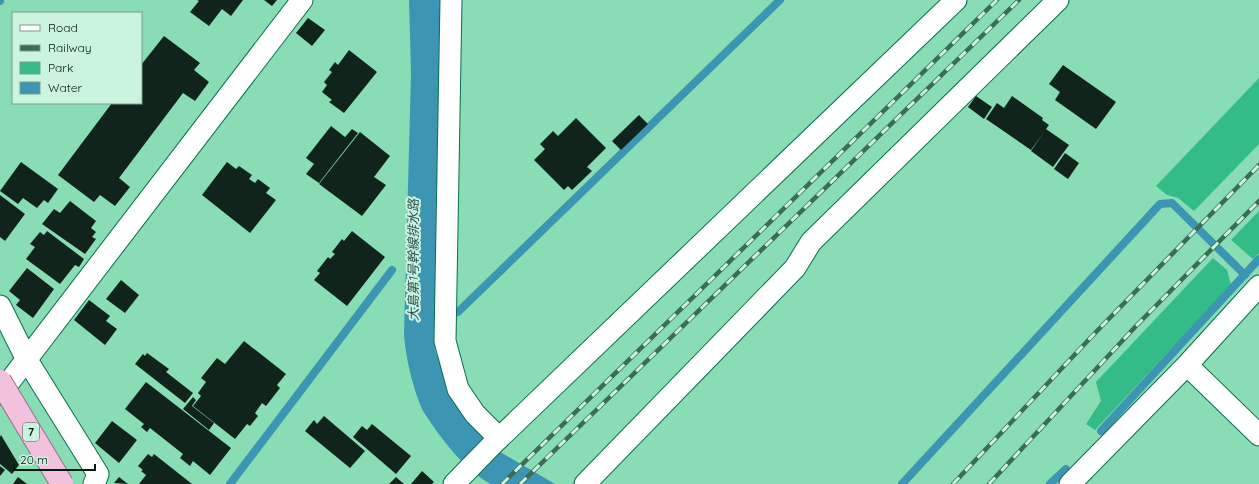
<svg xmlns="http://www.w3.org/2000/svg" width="1259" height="484" font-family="Quicksand,'Noto Sans JP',sans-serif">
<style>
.green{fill:#34bc88}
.water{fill:#3c96b3}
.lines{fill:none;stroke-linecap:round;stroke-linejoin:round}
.stream{stroke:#3c96b3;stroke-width:8}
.building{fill:#10241b}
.minor-casing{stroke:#0a6e4c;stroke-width:23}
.minor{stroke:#fff;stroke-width:21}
.rail-casing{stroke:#3b6d56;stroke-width:4.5}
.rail{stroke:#cbf4df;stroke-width:3;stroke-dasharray:9;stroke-linecap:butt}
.primary-bridge-casing{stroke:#986c88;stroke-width:24;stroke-linecap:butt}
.primary-bridge{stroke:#f1c1de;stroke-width:22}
.labels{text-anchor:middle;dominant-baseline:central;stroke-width:4;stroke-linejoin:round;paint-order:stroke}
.shield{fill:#cbf4df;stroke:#3e5c4e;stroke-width:1}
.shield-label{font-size:11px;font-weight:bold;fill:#021b10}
.water-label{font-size:13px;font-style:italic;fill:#2f4b55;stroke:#cbf4df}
</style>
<rect width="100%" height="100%" fill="#88ddb5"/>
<!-- green -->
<path class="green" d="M1259 78V144L1194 211 1178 198 1167 195 1156 186Z
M1259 211V253L1253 259 1231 240Z
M1213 258 1227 270 1231 285 1095 430 1086 424 1101 401 1096 382Z"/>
<!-- water -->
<path class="water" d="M409 0H442L435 350 449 388 488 438 485 443 555 484H490C465 469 445 444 429 420 426 416 423 411 421 407 412 384 406 359 404 335L411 74Z"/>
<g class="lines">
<!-- stream -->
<path class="stream" d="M0 1V0
M458 312 780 0
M1101 431 1259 259
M230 484 392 270
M902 484 1160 204 1172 203 1245 275
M1050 484 1066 469"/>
</g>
<!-- building -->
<path class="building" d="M197 0H243L231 16 222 9 209 26 190 12 199 1Z
M264 0H277L272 6Z
M308 18 325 30 312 46 296 33Z
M164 36 200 63 194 70 209 82 195 101 183 93 119 178 130 187 115 206 100 195 94 202 58 175 112 103H141V65Z
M349 50 377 72 344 113 329 102 332 100 322 92 327 85 324 82 332 72 329 70 335 62 338 65Z
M1063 65 1116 102 1096 129 1055 100 1060 92 1049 84Z
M976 96 992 107 984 119 968 107Z
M1012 96 1043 118 1042 120 1049 125 1031 150 986 119 997 103 1004 108Z
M639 115 648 124 621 150 612 141Z
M576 118 606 148 587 167 592 171 572 190 568 186 564 190 534 160 545 149 540 144 553 131 558 136Z
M331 126 345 137 352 129 358 133 319 183 306 174 314 164 306 158Z
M1046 129 1069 145 1053 167 1031 151Z
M360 132 390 156 374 177 386 185 362 216 319 184Z
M1065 153 1079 163 1068 179 1054 169Z
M21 162 58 189 48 203 44 200 37 208 23 198 18 204 0 191Z
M227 162 236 169 239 166 252 175 249 179 255 183 258 179 270 188 266 193 276 200 250 233 202 195Z
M0 195 25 214 5 241 0 237Z
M70 201 96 221 91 228 96 232 92 237 96 239 85 254 42 224 54 209 60 213Z
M47 231 84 259 79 267 75 265 60 284 26 259 35 247 30 244 40 232 44 235Z
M352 231 385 257 347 306 314 280 320 273 317 271 328 257 330 259 335 254 332 252 342 239 344 241Z
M27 268 54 289 33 318 16 305 20 300 9 291Z
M121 280 139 295 125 313 106 299Z
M89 300 110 316 106 321 117 329 105 345 74 320Z
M244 341 286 374 277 385 280 388 266 406 262 403 255 413 258 416 250 426 247 424 235 439 193 406 201 396 198 393 206 382 201 378 217 358 225 364Z
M147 353 169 369 166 372 193 393 185 403 135 364 143 354 145 356Z
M146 382 231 448 210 475 193 461 190 466 180 458 183 454 150 428 147 432 141 427 144 424 125 409Z
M193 397 196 400 192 406 214 423 209 430 183 409Z
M324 416 365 451 350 468 305 431 314 420 317 424Z
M112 421 137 440 119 463 95 443Z
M372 424 411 456 396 474 353 437 362 426 367 430Z
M1 435 19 465 12 474 0 464V437Z
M148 454 152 457 154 454 192 484H139L146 475 141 471 143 470 138 466Z
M0 466 5 470 0 476Z
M422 471 434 482 432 484H411Z
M18 477 27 484H13Z
M119 477 128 484 114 483Z
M396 477 404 484H389Z"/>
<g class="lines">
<defs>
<path id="minor" d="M451 0 445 341 458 389 475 414 499 438
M0 306 27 360 98 474 94 484
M1187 365 1259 435
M0 394 302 0
M454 484 492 445 956 0
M585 484 795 268 811 242 1058 0
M1070 484 1187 365 1259 286"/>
</defs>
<!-- minor casing -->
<use href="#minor" class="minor-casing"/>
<!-- minor -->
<use href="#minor" class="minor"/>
<defs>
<path id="rail" d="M502 484 997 0
M520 484 1019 0
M953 484 1096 332 1259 165
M989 484 1137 325 1259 201"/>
</defs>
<!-- rail casing -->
<use href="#rail" class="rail-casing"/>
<!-- rail -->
<use href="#rail" class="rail"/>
<defs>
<path id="primary-bridge" d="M0 381 62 484"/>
</defs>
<!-- primary-bridge casing -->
<use href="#primary-bridge" class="primary-bridge-casing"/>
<!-- primary-bridge -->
<use href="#primary-bridge" class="primary-bridge"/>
</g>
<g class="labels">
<!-- shield labels -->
<rect class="shield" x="23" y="423" width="16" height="18" rx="3"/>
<g class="shield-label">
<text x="31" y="432">7</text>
</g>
<!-- water labels -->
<g class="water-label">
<text transform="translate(413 260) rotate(-90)">大島第1号幹線排水路</text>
</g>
</g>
<!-- legend -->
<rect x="12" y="12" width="130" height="92" fill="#cbf4df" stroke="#7b9d8c"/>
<rect x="20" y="25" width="20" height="6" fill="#ffffff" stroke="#7b9d8c"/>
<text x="48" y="32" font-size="12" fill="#021b10">Road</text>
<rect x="20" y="45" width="20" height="6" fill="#3b6d56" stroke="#7b9d8c"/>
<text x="48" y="52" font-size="12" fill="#021b10">Railway</text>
<rect x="20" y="62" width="20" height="12" fill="#34bc88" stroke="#7b9d8c"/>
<text x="48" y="72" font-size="12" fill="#021b10">Park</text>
<rect x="20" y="82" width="20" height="12" fill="#3c96b3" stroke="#7b9d8c"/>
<text x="48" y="92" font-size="12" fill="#021b10">Water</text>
<!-- scale -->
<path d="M14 464v6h81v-6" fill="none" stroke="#021b10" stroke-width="2"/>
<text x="20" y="464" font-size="12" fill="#021b10" stroke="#cbf4df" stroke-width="3" paint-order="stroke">20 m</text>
</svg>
